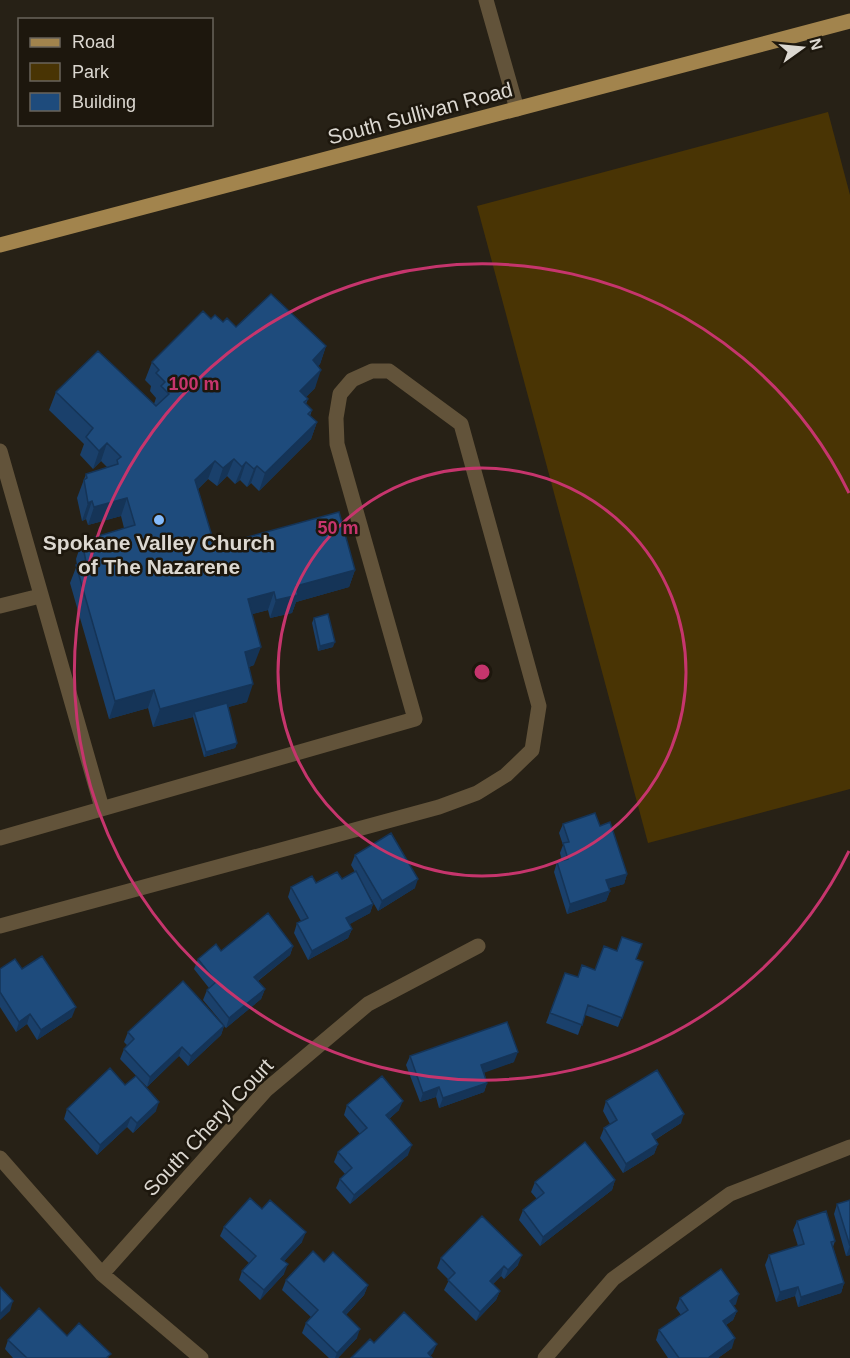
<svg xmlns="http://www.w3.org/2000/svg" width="850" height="1358" font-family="Helvetica,sans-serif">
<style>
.green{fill:#493404}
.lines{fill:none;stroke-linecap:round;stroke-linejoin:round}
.minor{stroke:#62533a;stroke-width:15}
.major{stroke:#a2844d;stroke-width:15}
.wall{fill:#1a406b}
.shaded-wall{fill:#153457}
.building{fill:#1e4b7c;stroke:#153457;stroke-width:1.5}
.ring{fill:none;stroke:#c6356d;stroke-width:3}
.poi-dot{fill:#85bbfb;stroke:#1d170d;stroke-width:2}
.labels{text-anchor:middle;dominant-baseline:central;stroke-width:5;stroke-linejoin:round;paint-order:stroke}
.street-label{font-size:21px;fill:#dcd8d1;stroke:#1d170d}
.poi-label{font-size:21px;font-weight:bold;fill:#dcd8d1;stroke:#1d170d}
.centre{fill:#c6356d;stroke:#1d170d;stroke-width:3}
.ring-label{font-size:18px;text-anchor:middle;font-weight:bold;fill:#c6356d;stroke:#1d170d;stroke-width:5;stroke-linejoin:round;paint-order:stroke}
</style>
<rect width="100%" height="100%" fill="#272116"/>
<!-- green -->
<path class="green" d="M828 112 850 195V789L648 843 477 206Z"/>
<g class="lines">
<!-- minor -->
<path class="minor" d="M486 0 517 109
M0 451 102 808
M0 606 40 596
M0 838 415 719 337 444 336 418 340 394 352 380 372 371H389L461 424 539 706 532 750 506 775 477 793 439 807 0 926
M0 1158 102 1274 201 1358
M102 1274 266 1090 368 1004 478 946
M545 1358 613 1279 730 1194 850 1147"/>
<!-- major -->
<path class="major" d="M0 245 850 21"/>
</g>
<!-- wall -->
<path class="wall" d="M211 319 236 327 326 346 320 364 318 366 315 388 306 397 308 399 306 404 312 410 310 416 317 422 311 439 259 491 251 483 247 487 240 480 235 484 227 476 217 486 208 479 198 489 215 546 355 570 349 587 296 602 292 613 270 618 268 610 252 614 254 665 249 667 247 702 228 707 237 743 235 748 204 757 193 717 153 727 148 708 109 719 70 583 77 565 76 559 82 541 124 528 121 516 88 525 86 519 82 521 77 498 86 474 107 467 101 461 93 469 80 455 84 444 49 410 56 392 157 406 154 404 156 398 150 391 151 386 145 380 152 362Z
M314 618 333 647 318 651 312 623Z
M563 824 600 826 627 874 624 884 609 888 610 891 606 901 567 914 554 872 557 862 562 861 560 853 563 845 559 833Z
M355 855 415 888 378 911 366 890 373 904 370 913 349 924 352 929 348 938 308 960 294 933 297 923 301 921 288 897 291 887 342 879 355 872 351 865Z
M293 946 290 955 258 981 265 989 261 999 226 1028 224 1026 221 1035 188 1066 179 1056 147 1087 120 1059 124 1049 127 1045 124 1042 128 1032 223 1024 203 1000 207 990 209 988 194 969 198 959 221 951Z
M636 959 643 962 618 1027 585 1015 578 1035 546 1023 565 973 578 977Z
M0 969H22L72 1017 37 1040 27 1024 16 1032 0 1007Z
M410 1056 514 1062 484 1072 487 1083 484 1092 439 1108 436 1097 420 1102 406 1065Z
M125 1085 156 1111 133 1133 127 1127 97 1155 64 1119 67 1109Z
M606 1101 681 1123 655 1140 658 1144 654 1154 623 1173 600 1138 604 1128 610 1124 603 1111Z
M347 1105 399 1110 389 1119 408 1155 350 1204 336 1188 340 1179 345 1174 334 1162 338 1152 360 1134 344 1115Z
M615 1180 612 1190 540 1246 519 1220 523 1210 537 1199 531 1192 535 1182Z
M850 1200V1255L846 1256 834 1214 837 1204Z
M262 1209 302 1242 284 1261V1274L260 1300 239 1280 242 1271 249 1263 220 1236 224 1227Z
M797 1221 835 1241 833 1247 844 1283 841 1293 798 1307 795 1296 776 1302 765 1265 769 1255 798 1246 793 1230Z
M441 1258 518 1265 504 1279 501 1276 493 1284 500 1291 496 1300 476 1321 444 1290 449 1280 437 1268Z
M324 1262 368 1285 364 1295 346 1315 357 1338 338 1358H329L302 1333 306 1323 311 1317 282 1290 286 1280Z
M680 1298 736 1304 733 1306 737 1311 733 1320 726 1325 732 1348 718 1358H668L656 1340 659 1330 681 1315 676 1308Z
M67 1336 109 1358H13L5 1349 8 1340Z"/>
<!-- shaded-wall -->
<path class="shaded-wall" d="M326 346 320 364 306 377 313 360Z
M321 370 315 388 293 409 300 391Z
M317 422 311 439 259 491 265 473Z
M107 443 101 461 93 469 99 451Z
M234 459 227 476 217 486 223 468Z
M215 461 208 479 189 498 195 480Z
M246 462 240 480 235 484 242 467Z
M257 466 251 483 247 487 254 469Z
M127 498 121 516 88 525 94 507Z
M92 501 86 519 82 521 88 503Z
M355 570 349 587 296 602 292 613 270 618 276 600 296 586Z
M274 592 268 610 242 617 248 599Z
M335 642 333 647 318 651 320 646Z
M261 647 254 665 238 670 245 652Z
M253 684 247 702 196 716 194 712 193 717 153 727 160 709Z
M154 690 148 708 109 719 115 701Z
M237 743 235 748 204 757 206 752Z
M627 874 624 884 603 890 606 880Z
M418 879 415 888 378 911 382 901Z
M610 891 606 901 567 914 570 904Z
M373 904 370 913 343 928 346 918Z
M352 929 348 938 308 960 312 951Z
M293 946 290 955 251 986 254 977Z
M265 989 261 999 226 1028 229 1018Z
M76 1007 72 1017 37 1040 41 1030Z
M30 1014 27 1024 16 1032 19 1022Z
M224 1026 221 1035 188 1066 191 1056Z
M182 1047 179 1056 147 1087 150 1077Z
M518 1052 514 1062 478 1075 481 1065Z
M487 1083 484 1092 439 1108 443 1098Z
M439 1087 436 1097 420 1102 423 1093Z
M403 1101 399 1110 382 1125 386 1115Z
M159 1102 156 1111 133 1133 137 1123Z
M684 1114 681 1123 648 1144 652 1134Z
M131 1117 127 1127 97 1155 100 1145Z
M658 1144 654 1154 623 1173 626 1164Z
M412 1145 408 1155 350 1204 354 1195Z
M615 1180 612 1190 540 1246 543 1237Z
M306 1232 302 1242 278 1268 281 1259Z
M850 1246V1255L846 1256Z
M522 1255 518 1265 504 1279 508 1270Z
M288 1264 284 1274 260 1300 264 1290Z
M504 1266 501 1276 486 1291 490 1281Z
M844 1283 841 1293 798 1307 801 1297Z
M368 1285 364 1295 339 1322 343 1312Z
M798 1287 795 1296 776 1302 780 1292Z
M500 1291 496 1300 476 1321 480 1312Z
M739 1294 736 1304 726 1311 730 1301Z
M13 1301 10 1311 0 1320V1314Z
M737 1311 733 1320 719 1330 723 1321Z
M360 1329 357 1338 338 1358H335L337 1353Z
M735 1338 732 1348 718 1358H708Z
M437 1344 433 1353 429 1358 428 1353Z"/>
<!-- building -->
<path class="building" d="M271 294 326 346 313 360 321 370 300 391 308 399 304 402 312 410 308 414 317 422 265 473 257 466 254 469 246 462 242 467 234 459 223 468 215 461 195 480 215 546 339 512 355 570 296 586 298 595 276 600 274 592 248 599 261 647 245 652 253 684 160 709 154 690 115 701 76 565 86 562 82 541 135 525 127 498 94 507 92 501 88 503 84 480 87 478 86 474 118 464 117 460 121 457 107 443 99 451 86 437 93 428 56 392 98 351 156 406 169 394 161 386 165 382 156 373 159 370 152 362 203 311 211 319 215 315 223 322 227 318 236 327Z
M328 614 335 642 320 646 314 618Z
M227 703 237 743 206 752 194 712Z
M595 813 600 826 610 822 627 874 606 880 610 891 570 904 557 862 568 859 563 843 569 842 563 824Z
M391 833 418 879 382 901 355 855Z
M356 871 373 904 346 918 352 929 312 951 297 923 308 918 291 887 312 876 316 883 337 872 342 879Z
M268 913 293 946 254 977 265 989 229 1018 207 990 216 982 198 959 216 944 221 951Z
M622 937 642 944 636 959 643 962 622 1018 588 1005 582 1025 550 1013 565 973 578 977 582 965 595 970 604 946 617 951Z
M42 956 76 1007 41 1030 30 1014 19 1022 0 992V969L15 959 22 969Z
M183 981 224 1026 191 1056 182 1047 150 1077 124 1049 134 1039 128 1032Z
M507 1022 518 1052 481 1065 487 1083 443 1098 439 1087 423 1093 410 1056Z
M110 1068 125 1085 136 1076 159 1102 137 1123 131 1117 100 1145 67 1109Z
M657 1070 684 1114 652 1134 658 1144 626 1164 604 1128 617 1120 606 1101Z
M382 1076 403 1101 386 1115 412 1145 354 1195 340 1179 352 1168 338 1152 367 1128 347 1105Z
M585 1142 615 1180 543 1237 523 1210 544 1193 535 1182Z
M250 1198 262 1209 270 1200 306 1232 281 1259 288 1264 264 1290 242 1271 256 1256 224 1227Z
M850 1200V1246L837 1204Z
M826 1211 835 1241 831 1242 844 1283 801 1297 798 1287 780 1292 769 1255 804 1244 797 1221Z
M482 1216 522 1255 508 1270 504 1266 490 1281 500 1291 480 1312 448 1280 455 1273 441 1258Z
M313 1251 324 1262 333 1252 368 1285 343 1312 360 1329 337 1353 306 1323 318 1310 286 1280Z
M721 1269 739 1294 730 1301 737 1311 723 1321 735 1338 708 1358H679L659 1330 688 1310 680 1298Z
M0 1287 13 1301 0 1314Z
M39 1308 67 1336 79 1323 111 1354 106 1358H27L8 1340Z
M404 1312 437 1344 428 1353 432 1358H351L370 1339 374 1343Z"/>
<!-- distance rings -->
<g class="ring">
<circle cx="482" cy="672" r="204"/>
<path d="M849 851A408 408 0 1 1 849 493"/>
</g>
<!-- markers -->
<circle class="poi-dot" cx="159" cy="520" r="6"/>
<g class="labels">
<!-- street labels -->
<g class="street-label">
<text transform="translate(420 113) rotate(-15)">South Sullivan Road</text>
<text transform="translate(208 1127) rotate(-47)">South Cheryl Court</text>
</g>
<!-- poi labels -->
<g class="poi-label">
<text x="159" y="542">Spokane Valley Church<tspan x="159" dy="24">of The Nazarene</tspan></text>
</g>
</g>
<circle cx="482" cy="672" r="9" class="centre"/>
<g class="ring-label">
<text x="194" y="390">100 m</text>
<text x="338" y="534">50 m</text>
</g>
<!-- legend -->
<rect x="18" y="18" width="195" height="108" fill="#1d170d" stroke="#69645b" stroke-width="1.5"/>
<rect x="30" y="38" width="30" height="9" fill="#a2844d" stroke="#69645b" stroke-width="1.5"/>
<text x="72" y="48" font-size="18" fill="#dcd8d1">Road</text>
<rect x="30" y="63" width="30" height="18" fill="#493404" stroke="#69645b" stroke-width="1.5"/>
<text x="72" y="78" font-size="18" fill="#dcd8d1">Park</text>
<rect x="30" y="93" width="30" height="18" fill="#1e4b7c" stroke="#69645b" stroke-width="1.5"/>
<text x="72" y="108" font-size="18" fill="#dcd8d1">Building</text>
<!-- north arrow -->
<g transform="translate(802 48) rotate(75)" stroke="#1d170d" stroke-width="4.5" paint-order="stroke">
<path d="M0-4.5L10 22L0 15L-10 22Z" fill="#dcd8d1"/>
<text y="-9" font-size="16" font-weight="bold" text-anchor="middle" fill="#dcd8d1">N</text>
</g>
</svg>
